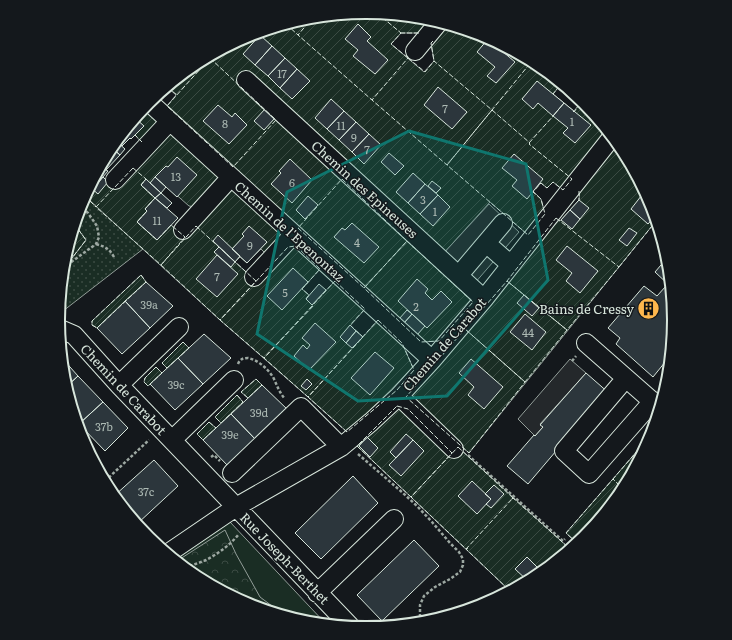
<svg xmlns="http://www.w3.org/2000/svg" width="732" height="640" font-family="Literata,serif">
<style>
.grass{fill:#1a2d24;stroke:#939e99}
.forest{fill:url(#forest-crowns);stroke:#939e99}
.park{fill:url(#park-dots);stroke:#939e99}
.garden{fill:url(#garden-furrows);stroke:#939e99}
.parking{fill:#24282b;stroke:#939e99}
.building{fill:#2c363c;stroke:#d8e6dc}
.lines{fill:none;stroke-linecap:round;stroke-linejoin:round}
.minor-casing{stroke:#d8e6dc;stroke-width:20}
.path{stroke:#9da8a2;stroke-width:2.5;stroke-dasharray:3 2;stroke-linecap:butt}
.minor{stroke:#14181c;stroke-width:18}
.fence{stroke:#d8e6dc;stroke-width:1;stroke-dasharray:5 2;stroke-linecap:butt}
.marked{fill:#0f766e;fill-opacity:0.2;stroke:#0f766e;stroke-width:3;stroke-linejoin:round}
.labels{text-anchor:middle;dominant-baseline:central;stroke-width:3;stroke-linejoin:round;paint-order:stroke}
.number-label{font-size:11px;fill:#adbab4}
.street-label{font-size:13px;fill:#d8e6dc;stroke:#14181c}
.poi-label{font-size:13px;fill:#d8e6dc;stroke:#14181c;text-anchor:end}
.rim{fill:none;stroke:#d8e6dc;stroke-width:2}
</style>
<defs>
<pattern id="forest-crowns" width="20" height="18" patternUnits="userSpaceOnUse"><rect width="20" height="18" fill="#1a2d24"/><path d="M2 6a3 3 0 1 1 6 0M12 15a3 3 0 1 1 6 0" fill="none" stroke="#3b4b43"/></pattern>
<pattern id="park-dots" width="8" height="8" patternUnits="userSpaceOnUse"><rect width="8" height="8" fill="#1a2d24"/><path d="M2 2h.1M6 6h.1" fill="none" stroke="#3b4b43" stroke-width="1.8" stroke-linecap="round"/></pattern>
<pattern id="garden-furrows" width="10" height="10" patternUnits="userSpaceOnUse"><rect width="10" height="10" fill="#1a2d24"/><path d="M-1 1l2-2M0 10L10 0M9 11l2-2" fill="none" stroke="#3b4b43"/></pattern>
</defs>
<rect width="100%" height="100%" fill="#14181c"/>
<!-- grass -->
<path class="grass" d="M230 522 326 624 306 622 248 604 195 576 172 558Z"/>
<!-- forest -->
<path class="forest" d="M225 530 236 554 260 597 284 615 248 604 195 576 177 561Z"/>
<!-- park -->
<path class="park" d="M85 196 143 249 63 311 59 312 63 265 72 258 86 240 75 225 82 202Z"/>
<!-- garden -->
<path class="garden" d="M366 12 426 18 431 20 420 33H401L391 44 424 72 434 61 431 43 447 24 484 36 488 38V39L498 47 500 44 537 64 561 84 553 94 574 111 582 101 606 130 563 190 553 182 547 188 541 183 533 191 541 199 545 214 528 235 490 202 433 265 473 302 439 341 421 342 167 106 176 95 167 87 195 64 248 35 306 18Z
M145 106 159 119 143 144 135 135 143 126 135 118Z
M165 133 174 134 219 175 221 183 195 207 189 206 156 177 150 183 146 179 141 185 155 198 145 209 147 211 137 222 157 240 171 225 185 237 226 191 235 190 282 234 268 256 261 249 247 263 240 257 235 262 256 281 288 247 296 246 320 269 302 289 309 295 306 299 312 305 335 281 365 309 350 326 363 337 378 320 402 343 414 370 347 432 308 397 220 320 85 196 93 180 97 183 103 177 114 187Z
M616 141 622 149 651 202 656 221 469 453 406 397 556 218 560 221 579 200 580 187Z
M75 225 86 240 72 258 63 265 64 260Z
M141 275 146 282 97 328 92 325V321Z
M183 342 189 348 167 368 162 363Z
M156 367 162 373 148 386 144 382 145 378Z
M256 379 262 385 248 398 241 392Z
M237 395 243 402 221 423 215 417Z
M397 406 458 447 570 549 537 576 510 591 357 446Z
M209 422 216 428 203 440 197 434Z
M651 435 622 491 584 538 577 543 566 533Z"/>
<!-- parking -->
<path class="parking" d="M489 204 519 232 474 284 442 255Z
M570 359 586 373 540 424 543 427 535 436 518 419Z"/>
<!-- building -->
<path class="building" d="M402 16 412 17 408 21Z
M358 24 371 37 367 41 388 60 375 74 353 56 358 50 345 39Z
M260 35 272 46 255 65 243 54Z
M488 39 515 62 496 83 487 76 495 67 477 52Z
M272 46 285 58 268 76 255 65Z
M285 58 297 69 280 88 268 76Z
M297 69 310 81 292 99 280 88Z
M537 81 564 103 553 116 538 103 533 109 522 99Z
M438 87 467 112 452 129 424 105Z
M331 99 344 111 327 129 315 118Z
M564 103 591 125 575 143 563 133 568 128 553 116Z
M218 105 232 117 235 113 247 125 229 144 203 121Z
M265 109 275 118 264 130 254 121Z
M344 111 356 122 339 140 327 129Z
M135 118 144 126 131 139 130 138 122 146 116 141Z
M356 122 369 134 352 152 339 140Z
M369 134 381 145 364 164 352 152Z
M116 141 125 149 120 155 111 147Z
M111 147 120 155 106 170 108 171 97 184 93 180Z
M389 153 404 166 395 175 381 162Z
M514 154 543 179 527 199 512 186 517 180 502 168Z
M177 157 197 175 177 197 155 177 166 166 168 167Z
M290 159 312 180 292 203 271 184 281 173 279 171Z
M413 173 425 184 408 203 396 192Z
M103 177 108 182 98 194 90 187 95 182 97 184Z
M155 177 166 187 161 193 150 183Z
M146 179 161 193 155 198 141 185Z
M432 181 441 188 436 193 428 186Z
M425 184 438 195 420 214 408 203Z
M645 191 651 202 655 216 648 224 631 209Z
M161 193 172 203 167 208 155 198Z
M438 195 450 207 433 226 420 214Z
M308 196 318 205 305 219 296 210Z
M155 198 178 218 157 240 137 222 147 211 145 209Z
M579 200 589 208 580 219 570 210Z
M570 210 580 219 572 229 561 220Z
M352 223 379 247 364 263 334 237 342 228 345 230Z
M249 226 267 242 247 263 232 249 244 236 242 234Z
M629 228 637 233 627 246 619 240Z
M218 235 240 256 235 262 213 241Z
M567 246 598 271 580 293 566 281 572 273 556 260Z
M219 247 235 262 231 267 214 252Z
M217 255 238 274 217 297 196 279Z
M667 258 674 320 670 356 653 377 616 344 620 338 608 328 644 286 657 296 666 286 668 289 670 286 655 272Z
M293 268 308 282 282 310 267 296Z
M417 279 428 289 425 293 432 300 441 291 452 302 427 328 398 301Z
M146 282 173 306 150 328 125 301Z
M319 284 326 290 312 305 306 299Z
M524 295 539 308 532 316 517 303Z
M125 301 150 328 122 354 97 328Z
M407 310 412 314 404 323 399 319Z
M412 314 425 326 417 335 404 323Z
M525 314 546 332 532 350 510 332Z
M315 323 336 342 309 370 294 356 303 345 307 349 310 345 302 338Z
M350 325 356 331 346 343 340 337Z
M356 331 363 337 352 348 346 343Z
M204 334 231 358 203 384 178 358Z
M375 352 394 368 370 395 351 378Z
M62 358 78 376 66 387 64 380Z
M178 358 203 384 175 410 150 384Z
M471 359 503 387 484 409 468 395 474 387 459 373Z
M586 373 610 394 562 444 528 484 507 466 534 435 535 436 543 427 540 425Z
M78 376 103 402 79 424 76 421 66 387Z
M307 379 312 384 306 390 301 386Z
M262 385 288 410 256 440 231 414Z
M103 402 128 428 105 451 79 424Z
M231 414 256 440 228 466 203 440Z
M406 434 413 440 396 458 390 452Z
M367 437 378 448 370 457 359 446Z
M413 440 424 451 401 476 389 465Z
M154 460 178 486 137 524 114 496Z
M353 476 378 503 321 559 295 533Z
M472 481 491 499 477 514 458 496Z
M494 485 504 494 491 508 486 504 491 499 485 494Z
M605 509 607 510 599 519 597 518Z
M414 540 439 566 382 621 357 595Z
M527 557 542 572 537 576 528 581 515 569Z"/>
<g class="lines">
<defs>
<path id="minor" d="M415 51 439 22
M246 80 484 299
M149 102 432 360
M115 180 170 121
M183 230 231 177
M486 243 511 265
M459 275 503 223
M254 277 294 234
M59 330 60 329 74 335 119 385 236 507 341 447 371 422 399 396 432 360 484 299 612 137
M586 343 660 408
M626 378 564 451 589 474 653 401
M119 385 179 327
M399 396 454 449
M172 440 234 380
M232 473 301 407 341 447
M167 554 236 507 350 626
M317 593 394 519"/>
</defs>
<!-- minor casing -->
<use href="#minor" class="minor-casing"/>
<!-- path -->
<path class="path" d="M96 244C105 247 109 248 114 257
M63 268 96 244 99 237 97 226 88 213 80 206
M572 361 576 356
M238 364C240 359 243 358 248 358 258 360 267 368 273 377 277 385 279 392 285 399
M358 454 403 493 417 506 432 522 450 543 459 552 463 559V565L460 572 450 579 435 587 424 596 420 605V623
M468 455 563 541 565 539
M211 457 214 455 220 461
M93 460 109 477
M105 481 149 440
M185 568C192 565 199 563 206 560 218 554 231 544 239 534"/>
<!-- minor -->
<use href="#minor" class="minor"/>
<!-- fence -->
<path class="fence" d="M377 13 401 33 391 44 408 58 407 59
M313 17 298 35 372 100
M286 24 298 35V34
M400 33H420
M433 41 431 43 434 61 435 62
M210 58 276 120 233 167 167 106Z
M408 58 425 72 434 61 492 110 447 165 372 100Z
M167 87 177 95V94
M554 95 553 94 561 84
M492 110 530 143 529 144 572 179 563 190 553 182 547 188 541 183 533 192 541 199 545 214 528 235 447 165Z
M493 110H492L532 61
M573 111 574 112 582 101
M136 134 135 135 142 142
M529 143 554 115
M133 168 146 179 141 185 155 198 145 209 147 211 137 222 157 240 171 225 185 237 161 265 96 207Z
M342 179 407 241 364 288 298 228Z
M85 196 96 207
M577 202 579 200V191
M556 218 619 267 567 330 507 281Z
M196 226 256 281 220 320 161 265Z
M407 241 473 302 439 341 421 342 364 288Z
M296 246 320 269 302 289 309 295 306 299 313 306 264 358 220 320 288 247Z
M63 265 72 258 86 240 75 225
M619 267 656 221
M141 275 146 282 97 328 92 325V321Z
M335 281 365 309 350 325 363 337 308 397 264 358Z
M507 281 567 330 525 382 465 329Z
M378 320 402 343 414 370 397 390 347 432 308 397Z
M465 329 525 382 469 453 406 397Z
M183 342 189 348 167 368 162 363Z
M156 367 162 373 148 386 144 382 145 378Z
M256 379 262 385 248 398 241 392Z
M237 395 243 402 221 423 215 417Z
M397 406 408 409 452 453 411 497 357 446Z
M209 422 216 428 203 440 197 434Z
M458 447 513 498 466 549 411 497Z
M613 480V479L651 435
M512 499 513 498 570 549
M577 543 566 533 613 479 623 489
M468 548 466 549 510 591"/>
</g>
<!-- marked area -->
<path class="marked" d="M409 131 526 164 548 280 447 396 358 401 257 334 287 192Z"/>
<!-- icons -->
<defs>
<symbol id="building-disc" viewBox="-11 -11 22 22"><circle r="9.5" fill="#ffb74d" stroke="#14181c"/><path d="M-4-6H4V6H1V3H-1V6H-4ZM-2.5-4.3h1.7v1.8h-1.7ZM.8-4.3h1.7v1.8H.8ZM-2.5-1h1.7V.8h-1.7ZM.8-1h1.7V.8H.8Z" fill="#111"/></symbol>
</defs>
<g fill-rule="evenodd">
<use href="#building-disc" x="636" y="296" width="25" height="25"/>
</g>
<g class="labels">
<!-- number labels -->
<g class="number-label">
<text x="282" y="73">17</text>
<text x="445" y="108">7</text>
<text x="572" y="121">1</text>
<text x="225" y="123">8</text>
<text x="341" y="125">11</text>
<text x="354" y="137">9</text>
<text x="367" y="149">7</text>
<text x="176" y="176">13</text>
<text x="292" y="182">6</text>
<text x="423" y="199">3</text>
<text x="435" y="211">1</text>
<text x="157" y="220">11</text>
<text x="357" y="242">4</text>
<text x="250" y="245">9</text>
<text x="217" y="276">7</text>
<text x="285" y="292">5</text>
<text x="149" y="304">39a</text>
<text x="416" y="306">2</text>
<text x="528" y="332">44</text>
<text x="176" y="384">39c</text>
<text x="259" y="412">39d</text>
<text x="104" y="426">37b</text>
<text x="230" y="434">39e</text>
<text x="146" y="491">37c</text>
</g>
<!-- street labels -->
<g class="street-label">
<text transform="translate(365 189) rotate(42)">Chemin des Epineuses</text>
<text transform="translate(290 231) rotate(42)">Chemin de l'Epenontaz</text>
<text transform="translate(444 344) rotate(-49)">Chemin de Carabot</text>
<text transform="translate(124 389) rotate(47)">Chemin de Carabot</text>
<text transform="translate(285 558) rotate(46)">Rue Joseph-Berthet</text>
</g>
<!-- poi labels -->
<g class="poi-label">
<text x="634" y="308">Bains de Cressy</text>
</g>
</g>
<!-- crop -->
<path d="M0 0H732V640H0ZM65 320a301 301 0 1 1 602 0a301 301 0 1 1-602 0Z" fill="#14181c" fill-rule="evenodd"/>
<path class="rim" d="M65 320a301 301 0 1 1 602 0a301 301 0 1 1-602 0Z"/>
</svg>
